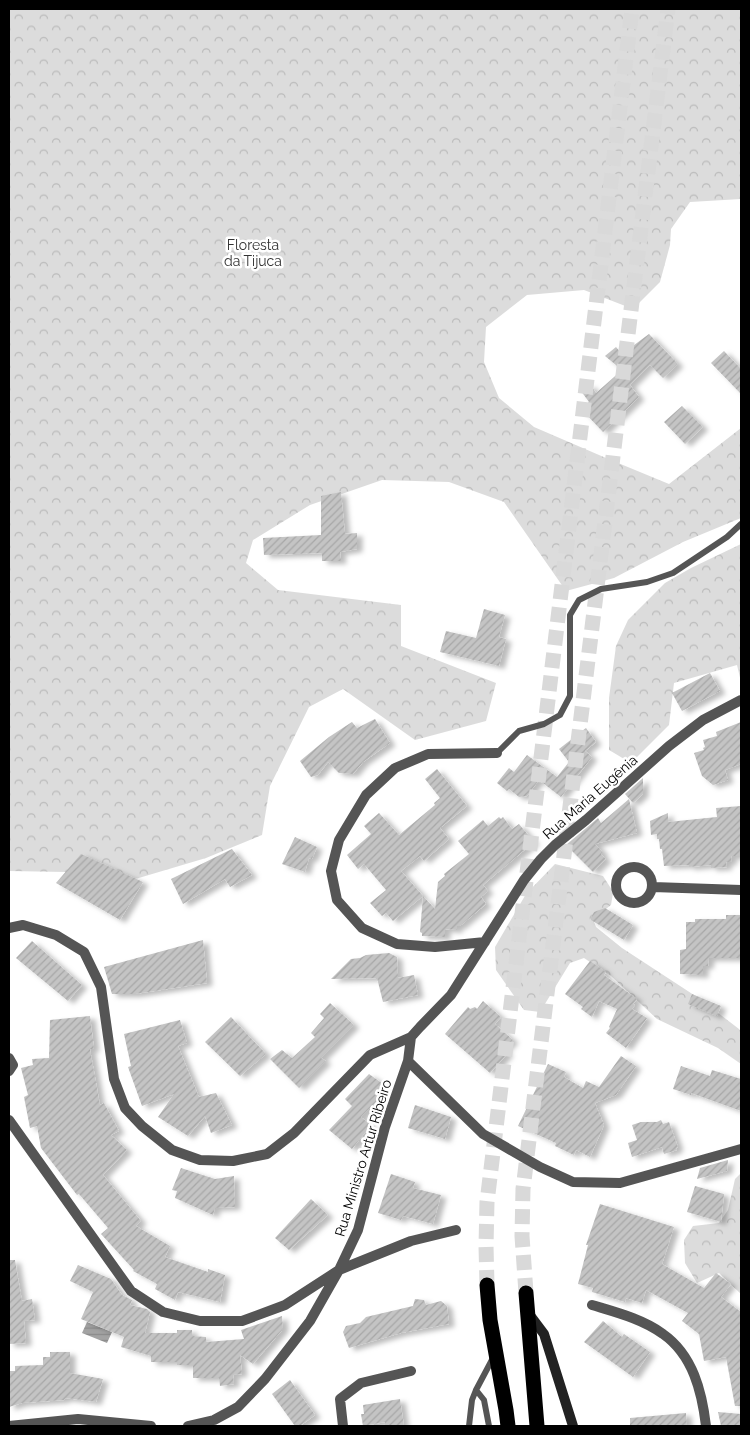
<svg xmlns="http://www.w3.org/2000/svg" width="750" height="1435" font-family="Raleway,sans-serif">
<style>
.forest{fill:url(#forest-crowns)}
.water{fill:url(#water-rules)}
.building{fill:url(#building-hatch);filter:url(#shadow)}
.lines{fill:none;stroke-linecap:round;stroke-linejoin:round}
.highway-tunnel{stroke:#d9d9d9;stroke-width:15;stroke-dasharray:15 8;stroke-linecap:butt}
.lane{stroke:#555;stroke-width:6}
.street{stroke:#555;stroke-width:10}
.secondary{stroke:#222;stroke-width:10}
.highway{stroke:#000;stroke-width:15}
.labels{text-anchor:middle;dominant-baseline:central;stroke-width:5;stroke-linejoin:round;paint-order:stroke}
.park-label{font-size:14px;fill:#333;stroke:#fff}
.street-label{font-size:14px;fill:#000;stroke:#fff}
</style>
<defs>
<pattern id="forest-crowns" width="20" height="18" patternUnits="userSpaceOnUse" patternTransform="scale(1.25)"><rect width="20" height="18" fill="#dcdcdc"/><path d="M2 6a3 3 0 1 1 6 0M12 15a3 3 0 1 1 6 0" fill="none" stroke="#bbb"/></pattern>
<pattern id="water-rules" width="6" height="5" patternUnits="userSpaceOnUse" patternTransform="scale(1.25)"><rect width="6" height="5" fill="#a3a3a3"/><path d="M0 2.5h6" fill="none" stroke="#8b8b8b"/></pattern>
<pattern id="building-hatch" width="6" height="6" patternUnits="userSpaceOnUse" patternTransform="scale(1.25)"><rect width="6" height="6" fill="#c4c4c4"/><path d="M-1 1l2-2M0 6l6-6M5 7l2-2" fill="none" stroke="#a7a7a7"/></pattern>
<filter id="shadow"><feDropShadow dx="5.5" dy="3" stdDeviation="2.5" flood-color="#0004"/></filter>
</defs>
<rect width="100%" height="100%" fill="#fff"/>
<!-- forest -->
<path class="forest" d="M9 9H741V199L690 202 671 229 670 245 660 282 633 309 584 290 527 295 486 327 484 362 499 398 534 427 606 458 669 484 741 428V518L683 542 614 578 566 591 504 502 449 482 382 480 310 505 253 540 246 563 278 590 401 605V646L496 683 486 721 415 740 343 689 309 707 270 786 262 835 206 858 132 880 66 872 9 871Z
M741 544V682L737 665 674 683 669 725 631 763 609 750V698L616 646 628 620 665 583 691 568Z
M555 864 603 876 612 890 613 893 611 905 593 919 596 927 622 948 700 999 739 1029 741 1032V1064L718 1048 657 1019 611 976 584 958 570 963 540 1012 524 1010 496 970 495 947 526 894Z
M741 1173V1294L719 1273 697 1283 685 1263 684 1240 693 1226 719 1223 728 1210 735 1179Z"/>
<!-- water -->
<path class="water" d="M87 1322 112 1332 107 1343 82 1333Z"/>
<!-- building -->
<path class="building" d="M649 334 678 364 663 378 650 365 630 385 639 397 603 432 581 409 589 402 581 391 590 384 596 393 622 370 605 356 616 347 622 354Z
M724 351 741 369V394L711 363Z
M682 406 703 427 685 444 664 422Z
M341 492 345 534 357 533V549L340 552 341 561H322V553L264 555 263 538 321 535V496Z
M484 609 505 615 499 637 506 639 499 666 440 652 446 631 476 638Z
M710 673 720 691 682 711 672 693Z
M375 719 390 743 363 762 353 774 339 773 328 762 318 775 311 777 300 761 329 737 352 722 357 728Z
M741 722V764L725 770 728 780 713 785 702 776 694 753 704 750 703 748 705 747 703 740 717 736 716 732Z
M586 728 596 742 585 751 592 757 561 797 539 780 527 796 519 797 509 789 507 791 497 783 509 768 514 772 527 755 557 777 569 762 559 749Z
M437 769 467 806 440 828 449 839 424 861 420 856 401 871 423 896 393 921 386 913 382 916 370 903 386 890 364 864 358 869 347 855 371 834 364 826 379 813 399 835 435 805 434 803 440 798 425 779Z
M643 778V794L633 803 625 794Z
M629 799 637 833 595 844 603 852 601 854 606 859 593 872 566 845 598 818 601 823Z
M741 806V856H731L732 862H726L727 867 711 868V865L689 867V865L664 866 662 849H660L659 839H657V834L651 835 650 821 668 813V822L717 817 716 808Z
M499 817 501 819 503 817 512 829 519 824 534 842 483 885 488 891 481 897 486 904 460 926H457V930L445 929V937L422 936V933L420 932 423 896 435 909 438 882 445 876 444 874 469 854 458 841 483 820 488 826Z
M295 837 317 847 312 859 309 858 305 872 282 864Z
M232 849 252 875 230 887 225 879 183 904 171 879Z
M81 854 143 882 120 920 56 883Z
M605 908 633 925 624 940 591 920V918L594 912Z
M726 915H741V958H709L708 966H703V975L680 974V950L686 949V922H695V919H726Z
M203 940 207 983 135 994H112L104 967Z
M32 941 82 985 68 1001 16 958Z
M389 953 397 957 398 978 414 975 418 995 383 1002 377 978 331 979 351 959 360 958 366 955Z
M590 961 606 972 604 975 637 999 633 1004 635 1005 632 1009 647 1018 626 1048 606 1033 610 1028 609 1027 617 1009 599 1001 592 1017 581 1009 583 1007 565 994Z
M692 994 721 1006 717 1016 688 1004Z
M483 1001 501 1017 495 1024 513 1040 504 1050 508 1053 490 1073 445 1034 468 1007 470 1009 475 1007 477 1009Z
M330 1003 354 1025 321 1058 326 1061 299 1088 270 1059 282 1050 292 1058 315 1037 311 1033 324 1018 320 1014Z
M90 1016 94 1049H90L100 1105 104 1103 119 1131 111 1135 127 1150 103 1175 141 1221 136 1226 170 1246 165 1257 208 1272V1269L225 1275 220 1302 178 1292 175 1300 155 1289 157 1284 133 1271 134 1270 101 1234 108 1228 79 1194 77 1195 41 1148 37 1126 30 1128 24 1097 28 1095 21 1068 33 1065 32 1059 49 1058 50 1020Z
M231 1017 266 1054 240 1076 205 1042Z
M180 1020 187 1043 178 1046 199 1097 216 1093 232 1125 211 1133 205 1116 188 1136 158 1117 174 1094 142 1106 128 1067 131 1066 124 1034Z
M621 1056 636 1066 616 1095 595 1103 604 1125 590 1157 576 1150 574 1155 555 1146 556 1143 518 1126 548 1064 566 1072 564 1077 583 1088 586 1081 599 1087Z
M681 1066 710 1076 712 1070 741 1079V1111L691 1093V1095L673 1089Z
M369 1074 383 1084 374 1094 380 1098 361 1117 371 1125 352 1149 329 1130 352 1106 345 1099Z
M415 1105 451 1117 445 1139 408 1128Z
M661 1120 663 1124 669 1122 678 1147 676 1148 677 1150 664 1154 662 1147 632 1157 628 1143 637 1140 632 1125 641 1122H657Z
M728 1160 727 1171 697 1179 700 1168Z
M181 1168 215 1179 234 1176 235 1207 215 1208 213 1215 175 1198 177 1191 172 1190Z
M391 1174 415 1182 413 1188 441 1195 433 1224 403 1216 401 1220 378 1213Z
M695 1186 724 1194 721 1222 687 1212Z
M311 1199 328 1215 289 1250 275 1238Z
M600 1204 674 1227 662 1264 704 1288 716 1273 731 1284 721 1297 741 1312V1406H735L726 1357 704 1361 699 1334 682 1321 688 1313 646 1290 642 1303 626 1298 625 1302 592 1292 593 1288 578 1284 588 1245H586Z
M9 1260H15L22 1301 32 1299 35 1320 24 1321 26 1343 9 1344Z
M78 1265 111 1279 122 1295 132 1300 130 1305 147 1309 150 1312 145 1333H177V1330H192V1336L206 1337V1342L244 1339 241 1330 282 1316 283 1329 253 1364 240 1355 242 1374 233 1375 234 1384 220 1386 219 1378H193V1365H177V1362H151V1356L121 1347 124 1337 81 1319 93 1292 70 1281Z
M415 1299 424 1300 426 1305 441 1301 447 1306 449 1324 401 1333 349 1348 343 1332 346 1326 360 1323 366 1317 413 1306Z
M603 1321 622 1337 624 1334 650 1352 633 1377 584 1342Z
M50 1352H70V1373L103 1379 96 1402 66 1398 64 1400 22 1403 9 1407V1371H15V1366L43 1365V1357H50Z
M290 1380 315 1415 300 1426H295L272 1394Z
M400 1399 404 1426H385V1422L363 1426 361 1414H364L363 1405Z
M718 1412 741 1414V1426H721Z
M686 1413 687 1426H630V1418Z"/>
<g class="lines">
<!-- highway-tunnel -->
<path class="highway-tunnel" d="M487 1285 486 1246 487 1202 632 9
M526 1293 522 1236 523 1189 668 9"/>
<!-- lane -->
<path class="lane" d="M497 753 519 731 544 724 560 715 570 696V615L579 600 601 589 647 582 673 573 727 537 741 524
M476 1390 484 1400 489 1426
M469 1426 472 1400 476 1390 494 1356"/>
<!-- street -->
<path class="street" d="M616 885a18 18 0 1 1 36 0a18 18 0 1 1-36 0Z
M653 887 741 890
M9 928 23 925 56 935 84 952 101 987 114 1079 125 1108 142 1126 172 1150 200 1160 233 1161 267 1154 294 1133 370 1055 411 1037 420 1027 451 995 524 880 541 859 555 845 586 820 669 746 703 720 741 700
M485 942 435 947 397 944 362 928 337 900 331 871 339 840 366 795 395 768 428 754 497 753
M9 1058 13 1065 9 1071
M408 1061 483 1134 540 1167 573 1182 620 1183 741 1149
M9 1120 131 1291 163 1312 200 1321H242L285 1305 339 1270 411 1241 456 1230
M592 1305C615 1312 643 1319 663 1334 693 1355 702 1392 706 1426
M9 1426 78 1419 151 1426
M188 1426 214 1420 238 1407 265 1379 310 1321 339 1270 358 1230 385 1127 408 1061 411 1037
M343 1426 340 1399 361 1383 411 1371"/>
<!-- secondary -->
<path class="secondary" d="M529 1314 544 1334 573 1426"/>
<!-- highway -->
<path class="highway" d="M487 1285 490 1320 506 1410 508 1426
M526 1293 537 1426"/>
</g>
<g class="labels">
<!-- park labels -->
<g class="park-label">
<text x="253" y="245">Floresta<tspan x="253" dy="16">da Tijuca</tspan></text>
</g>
<!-- street labels -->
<g class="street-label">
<text transform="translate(590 797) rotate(-41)">Rua Maria Eugênia</text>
<text transform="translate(363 1158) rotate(-73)">Rua Ministro Artur Ribeiro</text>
</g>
</g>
<!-- border -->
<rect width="750" height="1435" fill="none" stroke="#000000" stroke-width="20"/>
</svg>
